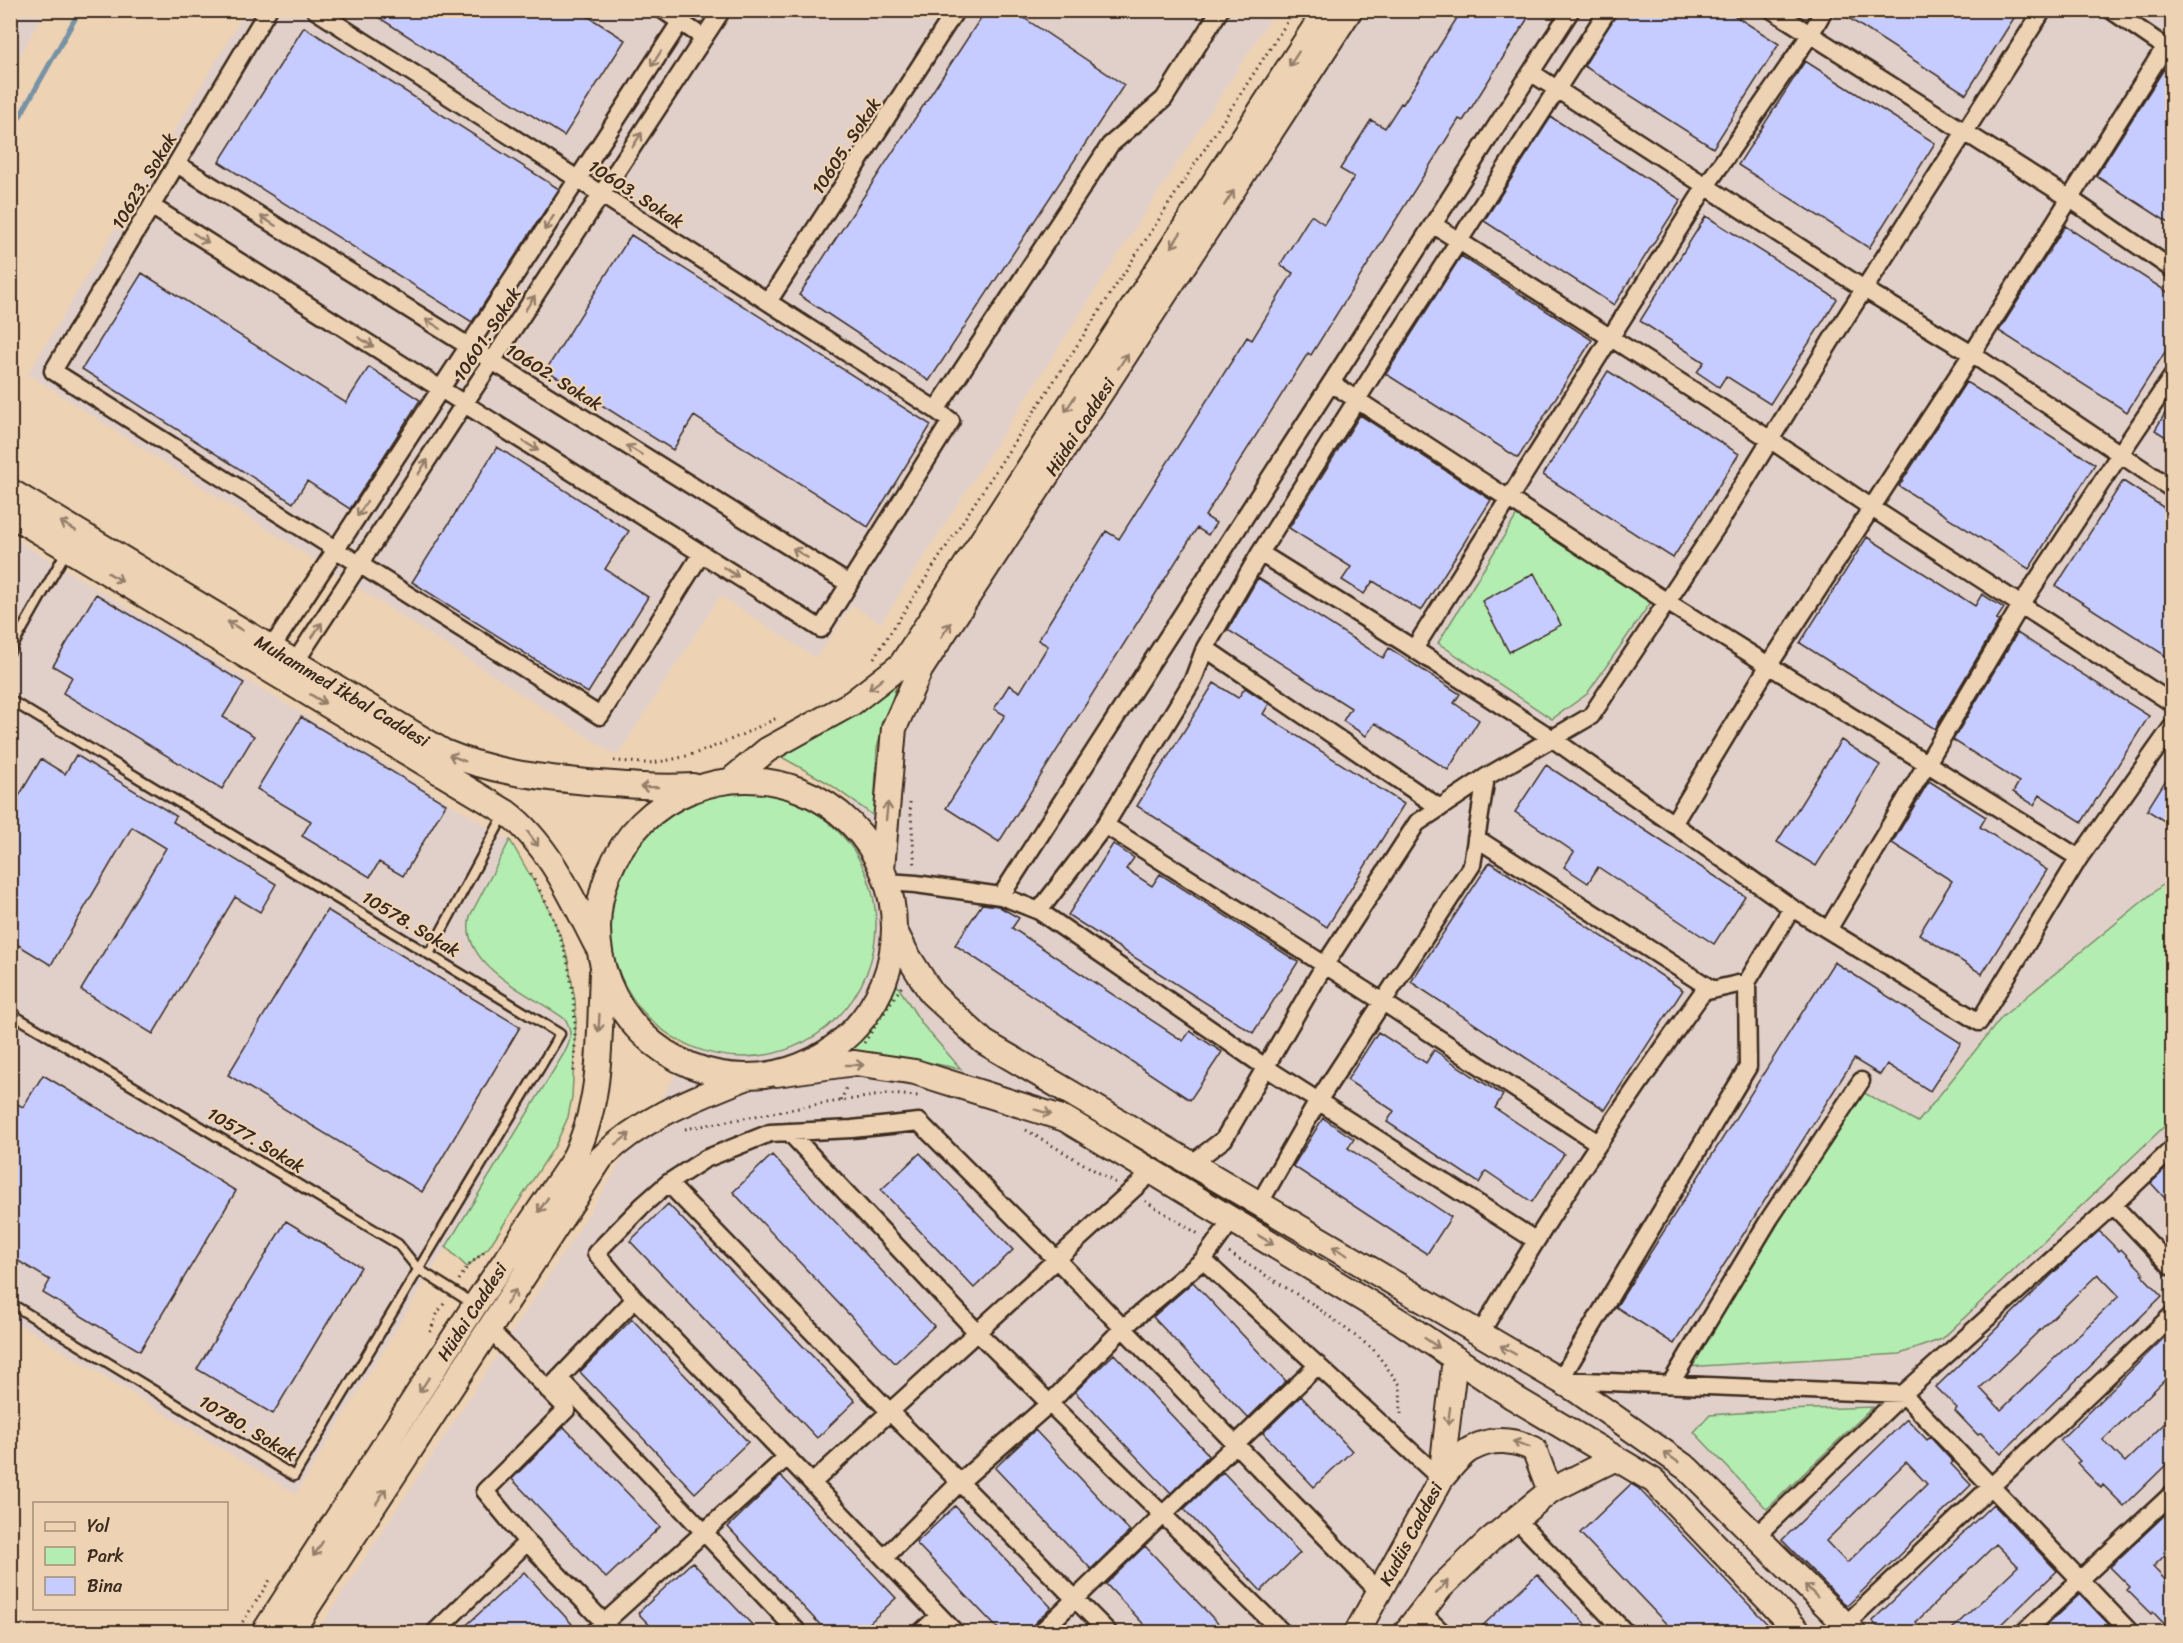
<svg xmlns="http://www.w3.org/2000/svg" width="2183" height="1643" font-family="Sriracha,sans-serif">
<style>
.built{fill:#e1d0ca}
.green{fill:#b4edb1;stroke:#788c68;stroke-width:1.5}
.lines{fill:none;stroke-linecap:round;stroke-linejoin:round}
.stream{stroke:#7692a4;stroke-width:5}
.building{fill:#c6ccff;stroke:#3b2a1e;stroke-width:1.5;fill-rule:evenodd}
.lane-casing{stroke:#3b2a1e;stroke-width:13}
.street-casing{stroke:#3b2a1e;stroke-width:21}
.secondary-casing{stroke:#3b2a1e;stroke-width:28}
.path{stroke:#3b2a1e;stroke-width:3;stroke-dasharray:1.5 4.5;stroke-linecap:butt}
.lane{stroke:#edd2b4;stroke-width:8}
.street{stroke:#edd2b4;stroke-width:16}
.secondary{stroke:#edd2b4;stroke-width:24}
.oneway{stroke:#947e69}
.labels{text-anchor:middle;dominant-baseline:central;stroke-width:5;stroke-linejoin:round;paint-order:stroke}
.street-label{font-size:18px;fill:#3b2a1e;stroke:#edd2b4}
</style>
<rect width="100%" height="100%" fill="#edd2b4"/>
<filter id="ink" filterUnits="userSpaceOnUse"><feTurbulence type="fractalNoise" baseFrequency=".0167" numOctaves="2"/><feDisplacementMap in="SourceGraphic" scale="12" xChannelSelector="R" yChannelSelector="G"/><feConvolveMatrix kernelMatrix="1 2 1 2 8 2 1 2 1" color-interpolation-filters="sRGB"/></filter>
<g filter="url(#ink)">
<!-- built -->
<path class="built" d="M11 10 45 11 11 71 10 11Z
M246 11H1275L881 623 852 605 816 658 720 596 617 756 28 374Z
M1363 11H2172V1632H317L570 1243 764 934Z
M10 536 510 840 470 916 469 934 479 956 497 975 557 1013 566 1020 571 1029 570 1039 566 1050 296 1494 11 1319Z"/>
<!-- green -->
<path class="green" d="M1517 515 1651 602 1587 694 1552 719 1438 643Z
M898 680 877 748 874 816 828 783 778 755 843 723Z
M610 924a133 133 0 1 1 266 0a133 133 0 1 1-266 0Z
M510 840 547 905 562 940 568 960 575 1000 576 1020 572 1097 568 1117 555 1146 489 1247 467 1267 446 1247 566 1050C571 1039 572 1032 566 1020 534 995 458 967 470 916Z
M2172 877V1119L1942 1339 1900 1354 1685 1367 1857 1089 1918 1122 2002 1017Z
M892 977 922 1024 961 1069 896 1056H832L866 1023Z
M1873 1407 1767 1509 1694 1432 1710 1415 1783 1410Z"/>
<g class="lines">
<!-- stream -->
<path class="stream" d="M10 134 80 10"/>
</g>
<!-- building -->
<path class="building" d="M367 10H578L625 40 564 136Z
M986 10H1012L1124 85 929 381 799 295Z
M1462 10H1533L1463 121 1459 119 1311 355 1308 353 1205 516 1216 523 1208 535 1197 528 999 842 946 808 1005 715 994 709 1009 685 1020 692 1048 646 1038 640 1106 531 1119 539 1247 337 1252 340 1293 273 1280 265 1311 215 1324 224 1354 177 1340 169 1371 120 1385 128 1401 103 1403 104Z
M1618 10H1726L1779 44 1713 148 1584 66Z
M1836 10H2019L1966 94Z
M304 27 559 189 472 322 219 162Z
M1805 61 1935 143 1869 248 1738 165Z
M2164 69 2172 74V225L2096 176Z
M1551 117 1681 200 1614 305 1484 221Z
M1706 216 1837 299 1770 404 1726 376 1719 387 1697 372 1704 362 1640 321Z
M2065 226 2172 295V341L2127 412 1999 331Z
M631 235 931 425 868 527 694 416 673 450 546 370Z
M1461 256 1592 340 1518 458 1386 374Z
M142 273 346 403 369 367 420 400 350 509 307 481 293 503 82 369Z
M1608 371 1739 454 1673 558 1543 475Z
M1966 382 2095 464 2029 569 1899 486Z
M2172 402V441L2155 430Z
M1360 415 1491 500 1421 611 1373 581 1364 594 1342 580 1351 567 1289 528Z
M497 447 629 531 605 569 648 597 588 693 412 582Z
M2123 481 2172 513V660L2056 586Z
M1867 537 1975 606 1982 594 2004 608 1996 620 1999 621 1935 729 1800 643Z
M1534 573 1561 625 1509 652 1482 601Z
M1258 578 1383 658 1389 648 1460 694 1454 703 1479 720 1448 770 1375 723 1366 736 1343 721 1351 708 1228 630Z
M96 594 244 683 223 717 254 736 222 789 63 693 72 677 53 666Z
M2017 633 2149 716 2082 822 2040 795 2034 805 2013 792 2019 782 1953 740Z
M1214 683 1238 698 1245 688 1269 704 1263 714 1404 804 1327 927 1137 806Z
M301 717 446 804 403 876 379 862 370 877 302 836 311 821 257 789Z
M1841 740 1880 765 1816 866 1777 842Z
M76 755 176 816 173 822 276 884 260 912 235 897 153 1034 81 990 166 848 132 827 51 965 10 940V811L41 759 65 774Z
M1546 765 1745 896 1714 944 1598 867 1588 883 1564 867 1574 852 1515 812Z
M2172 770V826L2147 810Z
M1929 781 1986 817 1980 827 2047 870 1982 974 1919 934 1952 881 1892 843Z
M1113 844 1134 858 1126 869 1152 886 1160 874 1298 962 1253 1033 1068 915Z
M1490 862 1683 990 1605 1110 1411 982Z
M982 904 998 906 1019 918 1012 928 1183 1041 1190 1031 1222 1052 1190 1100 955 945Z
M327 910 520 1027 422 1192 228 1075Z
M1834 962 1961 1043 1930 1091 1887 1064 1880 1075 1854 1059 1674 1344 1616 1307Z
M1378 1032 1426 1063 1434 1050 1479 1080 1503 1095 1495 1108 1564 1154 1532 1202 1486 1171 1479 1183 1387 1122 1394 1111 1347 1080Z
M43 1075 236 1191 140 1351 43 1293 50 1280 10 1256V1100L23 1107Z
M1323 1118 1354 1139 1348 1148 1451 1217 1427 1254 1293 1166Z
M920 1153 1013 1250 974 1288 881 1190Z
M772 1155 934 1326 895 1363 733 1192Z
M2172 1163V1206L2151 1183Z
M668 1204 855 1401 817 1438 630 1241Z
M286 1221 361 1267 273 1414 197 1369Z
M2099 1231 2119 1251 2121 1249 2144 1273 2142 1275 2162 1296 2001 1454 1981 1433 1978 1435 1955 1411 1957 1408 1936 1387 2062 1265ZM2098 1274 2119 1296 2001 1410 1980 1388Z
M1193 1282 1286 1381 1248 1418 1153 1317Z
M632 1319 748 1442 695 1493 580 1372Z
M2172 1330V1373L2103 1440 2125 1462 2172 1416V1459L2124 1506 2103 1485 2101 1488 2077 1463 2080 1461 2060 1440Z
M1114 1354 1207 1453 1208 1456 1171 1493 1075 1392Z
M1301 1396 1352 1451 1314 1487 1263 1433Z
M1907 1419 1927 1440 1930 1437 1953 1462 1951 1464 1971 1485 1847 1606 1782 1540ZM1906 1462 1927 1484 1847 1563 1826 1541Z
M564 1427 660 1527 606 1578 512 1479Z
M1035 1430 1130 1531 1091 1569 995 1468Z
M1223 1472 1300 1553 1261 1591 1184 1509Z
M781 1476 896 1598 860 1632H827L728 1527Z
M1631 1484 1638 1488 1775 1632H1674L1580 1533Z
M1993 1504 2057 1571 1994 1632H1949L2018 1566 1996 1544 1916 1622 1926 1632H1883L1872 1621Z
M955 1506 1051 1607 1034 1624 1031 1632H1001L916 1543Z
M2172 1508V1548L2153 1567 2172 1587V1632L2153 1612 2151 1614 2127 1590 2130 1587 2110 1567Z
M1145 1546 1226 1632H1151L1106 1584Z
M692 1562 759 1632H656L638 1613Z
M524 1572 572 1624 563 1632H459Z
M1537 1574 1593 1632H1476Z
M2080 1594 2116 1632H2039Z
M1066 1623 1075 1632H1056Z"/>
<g class="lines">
<defs>
<path id="lane" d="M10 651 66 552
M10 700 560 1034 294 1476 10 1303
M429 954 504 815
M10 1013 398 1244 418 1269 472 1303"/>
<path id="street" d="M268 10 53 371 600 716 701 554
M315 10 936 410
M663 10 704 38
M1772 10 2069 198 2172 269
M1532 73 1864 289 1972 354 2172 489
M177 164 849 584
M151 206 821 629 951 421 936 410 1110 145 1164 99 1220 10
M1434 225 1771 440 1872 508 2172 703
M768 302 956 10
M1331 383 1667 602 2079 858
M1260 553 1403 642 1553 739 1792 908 1747 982 1703 992C1623 1104 1549 1215 1480 1334
M1205 648 1440 808
M1414 649 1706 186 1810 35 1824 10
M267 655 688 10
M290 670 722 10
M1673 824 1769 665 1977 346 2165 47 2111 10
M1105 825 1383 1002 1598 1143
M1476 838 1713 990
M887 882 916 884 1001 896 1039 911 1265 1067 1535 1240
M1001 896 1571 10
M1792 908 1979 1022 2079 858 2172 727
M1039 911 1105 825 1193 680 1205 648 1260 553 1380 363 1608 10
M1828 930 2021 605 2120 454 2172 377
M1747 982 1748 1067 1560 1380 1903 1394 2130 1632
M789 1132 977 1332 1282 1632
M1191 1164 1224 1139 1324 966 1417 823 1486 777 1591 716 1716 528 1834 336 2043 10
M668 1183 890 1412 1108 1632
M1259 1204 1318 1101 1472 865 1486 777
M2113 1205 2172 1267
M1232 1220 1203 1260 1441 1479
M635 1299 812 1483 1152 1172
M559 1378 798 1632
M1671 1383 1770 1218 1861 1081
M548 1390 635 1299 596 1253 642 1206 668 1183 705 1159 770 1133 852 1129 919 1122 1056 1259 1379 1592
M812 1483 884 1558
M1516 1519 1625 1632
M1756 1536 1903 1394 2113 1205 2172 1149
M527 1542 613 1632
M1421 1612 1442 1632
M1845 1625 2172 1315
M435 1632 527 1542 485 1491 567 1409 490 1330
M594 1632 787 1457
M921 1632 939 1616
M955 1632 884 1558 960 1482 1050 1403 1123 1328 1203 1260
M1041 1632 1318 1365
M2024 1632 2172 1494"/>
<path id="secondary" d="M10 491 444 752C491 772 537 777 587 782 623 785 657 788 693 786
M10 514 506 812C549 844 573 900 597 946
M598 928a148 148 0 1 1 296 0a148 148 0 1 1-296 0Z
M731 780 767 750 852 703 901 665 1326 10
M882 869 894 728 920 670 1350 10
M894 929 906 953 932 994 984 1042 1576 1390 1688 1469 1853 1632
M776 1074 855 1063 915 1072 1065 1119 1401 1322 1513 1397 1654 1481 1799 1632
M1441 1479C1450 1469 1461 1453 1473 1448 1494 1437 1514 1440 1534 1449L1550 1491
M264 1632 475 1305 572 1162C603 1104 599 1037 602 973
M291 1632 601 1158C642 1118 693 1099 745 1078
M1357 1632 1441 1479 1455 1358
M1406 1632 1441 1587 1490 1540 1550 1491 1616 1458"/>
</defs>
<!-- lane casing -->
<use href="#lane" class="lane-casing"/>
<!-- street casing -->
<use href="#street" class="street-casing"/>
<!-- secondary casing -->
<use href="#secondary" class="secondary-casing"/>
<!-- path -->
<path class="path" d="M874 658 1295 10
M614 761C624 761 636 763 647 763 693 760 737 737 779 717
M910 802 915 867
M531 874C571 946 578 991 574 1072
M864 1043 902 986
M841 1101 847 1085
M685 1129 820 1104 887 1094 918 1096
M1026 1130 1116 1183
M1145 1201 1200 1235
M1229 1253 1311 1303 1373 1349 1400 1385 1401 1414
M459 1280 467 1267 484 1252
M430 1332 438 1312 446 1301
M236 1632 270 1580"/>
<!-- lane -->
<use href="#lane" class="lane"/>
<!-- street -->
<use href="#street" class="street"/>
<!-- secondary -->
<use href="#secondary" class="secondary"/>
</g>
<!-- one-way arrows -->
<defs><path id="oneway-shaft" d="M-6 0H5M1.5-3L5.5 0L1.5 3" fill="none" stroke-width="1.6" stroke-linecap="round" stroke-linejoin="round" transform="scale(1.5)"/></defs>
<g class="oneway">
<use href="#oneway-shaft" transform="translate(656 59) rotate(123)"/>
<use href="#oneway-shaft" transform="translate(1294 59) rotate(123)"/>
<use href="#oneway-shaft" transform="translate(637 140) rotate(-57)"/>
<use href="#oneway-shaft" transform="translate(1229 198) rotate(-57)"/>
<use href="#oneway-shaft" transform="translate(268 221) rotate(-148)"/>
<use href="#oneway-shaft" transform="translate(549 223) rotate(123)"/>
<use href="#oneway-shaft" transform="translate(201 238) rotate(32)"/>
<use href="#oneway-shaft" transform="translate(1176 240) rotate(123)"/>
<use href="#oneway-shaft" transform="translate(530 303) rotate(-57)"/>
<use href="#oneway-shaft" transform="translate(433 324) rotate(-148)"/>
<use href="#oneway-shaft" transform="translate(366 342) rotate(32)"/>
<use href="#oneway-shaft" transform="translate(1123 361) rotate(-57)"/>
<use href="#oneway-shaft" transform="translate(1070 404) rotate(123)"/>
<use href="#oneway-shaft" transform="translate(531 446) rotate(32)"/>
<use href="#oneway-shaft" transform="translate(634 450) rotate(-148)"/>
<use href="#oneway-shaft" transform="translate(423 467) rotate(-57)"/>
<use href="#oneway-shaft" transform="translate(362 509) rotate(123)"/>
<use href="#oneway-shaft" transform="translate(68 526) rotate(-149)"/>
<use href="#oneway-shaft" transform="translate(800 553) rotate(-148)"/>
<use href="#oneway-shaft" transform="translate(731 572) rotate(32)"/>
<use href="#oneway-shaft" transform="translate(115 577) rotate(31)"/>
<use href="#oneway-shaft" transform="translate(235 626) rotate(-149)"/>
<use href="#oneway-shaft" transform="translate(317 630) rotate(-57)"/>
<use href="#oneway-shaft" transform="translate(946 630) rotate(-57)"/>
<use href="#oneway-shaft" transform="translate(876 684) rotate(142)"/>
<use href="#oneway-shaft" transform="translate(318 699) rotate(31)"/>
<use href="#oneway-shaft" transform="translate(457 758) rotate(-158)"/>
<use href="#oneway-shaft" transform="translate(649 787) rotate(-179)"/>
<use href="#oneway-shaft" transform="translate(887 811) rotate(-84)"/>
<use href="#oneway-shaft" transform="translate(533 839) rotate(53)"/>
<use href="#oneway-shaft" transform="translate(599 1023) rotate(93)"/>
<use href="#oneway-shaft" transform="translate(855 1065)"/>
<use href="#oneway-shaft" transform="translate(1043 1112) rotate(17)"/>
<use href="#oneway-shaft" transform="translate(623 1139) rotate(-38)"/>
<use href="#oneway-shaft" transform="translate(543 1205) rotate(124)"/>
<use href="#oneway-shaft" transform="translate(1266 1240) rotate(31)"/>
<use href="#oneway-shaft" transform="translate(1340 1251) rotate(-150)"/>
<use href="#oneway-shaft" transform="translate(511 1297) rotate(-57)"/>
<use href="#oneway-shaft" transform="translate(1432 1343) rotate(34)"/>
<use href="#oneway-shaft" transform="translate(1508 1350) rotate(-150)"/>
<use href="#oneway-shaft" transform="translate(424 1385) rotate(123)"/>
<use href="#oneway-shaft" transform="translate(1449 1416) rotate(97)"/>
<use href="#oneway-shaft" transform="translate(1521 1444) rotate(-161)"/>
<use href="#oneway-shaft" transform="translate(1671 1457) rotate(-145)"/>
<use href="#oneway-shaft" transform="translate(381 1496) rotate(-57)"/>
<use href="#oneway-shaft" transform="translate(318 1549) rotate(123)"/>
<use href="#oneway-shaft" transform="translate(1442 1587) rotate(-48)"/>
<use href="#oneway-shaft" transform="translate(1811 1591) rotate(-135)"/>
</g>
</g>
<g class="labels">
<!-- street labels -->
<g class="street-label">
<text transform="translate(846 146) rotate(-57)">10605. Sokak</text>
<text transform="translate(144 181) rotate(-59)">10623. Sokak</text>
<text transform="translate(636 194) rotate(33)">10603. Sokak</text>
<text transform="translate(487 334) rotate(-57)">10601. Sokak</text>
<text transform="translate(554 377) rotate(32)">10602. Sokak</text>
<text transform="translate(1080 427) rotate(-57)">Hüdai Caddesi</text>
<text transform="translate(342 691) rotate(31)">Muhammed İkbal Caddesi</text>
<text transform="translate(411 924) rotate(31)">10578. Sokak</text>
<text transform="translate(256 1140) rotate(31)">10577. Sokak</text>
<text transform="translate(472 1312) rotate(-57)">Hüdai Caddesi</text>
<text transform="translate(248 1428) rotate(31)">10780. Sokak</text>
<text transform="translate(1411 1534) rotate(-62)">Kudüs Caddesi</text>
</g>
</g>
<!-- margin -->
<rect width="2183" height="1643" fill="none" stroke="#edd2b4" stroke-width="36"/>
<rect x="18" y="18" width="2147" height="1607" fill="none" stroke="#3b2a1e" stroke-width="2" filter="url(#ink)"/>
<!-- legend -->
<rect x="33" y="1502" width="195" height="108" fill="#edd2b4" stroke="#a68f78" stroke-width="1.5"/>
<rect x="45" y="1522" width="30" height="9" fill="#edd2b4" stroke="#a68f78" stroke-width="1.5"/>
<text x="87" y="1532" font-size="18" fill="#3b2a1e">Yol</text>
<rect x="45" y="1547" width="30" height="18" fill="#b4edb1" stroke="#a68f78" stroke-width="1.5"/>
<text x="87" y="1562" font-size="18" fill="#3b2a1e">Park</text>
<rect x="45" y="1577" width="30" height="18" fill="#c6ccff" stroke="#a68f78" stroke-width="1.5"/>
<text x="87" y="1592" font-size="18" fill="#3b2a1e">Bina</text>
</svg>
